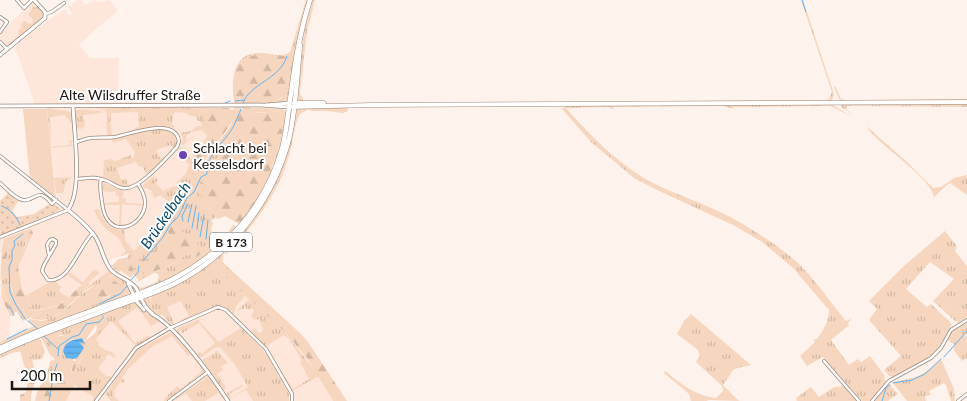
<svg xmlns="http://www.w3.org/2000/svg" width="967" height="401" font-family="Lato,sans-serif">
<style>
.commercial{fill:#fee6db}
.grass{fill:url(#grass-tufts);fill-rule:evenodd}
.forest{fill:url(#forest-firs);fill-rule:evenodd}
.wetland{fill:url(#wetland-marsh)}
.park{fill:url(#park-dots)}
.garden{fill:#f6d6be}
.water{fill:url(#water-rules)}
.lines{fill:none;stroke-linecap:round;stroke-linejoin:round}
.stream{stroke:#62b5f3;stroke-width:1}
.minor-casing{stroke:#998a7e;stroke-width:4}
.tertiary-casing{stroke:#998a7e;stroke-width:4.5}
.secondary-casing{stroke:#998a7e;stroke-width:5}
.primary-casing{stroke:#998a7e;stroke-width:5.5}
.minor{stroke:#fff;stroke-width:2.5}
.tertiary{stroke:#fff;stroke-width:3}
.secondary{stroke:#fff;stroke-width:4}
.primary{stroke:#fff;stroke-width:4.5}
.poi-dot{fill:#723eb5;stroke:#fff;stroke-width:2}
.labels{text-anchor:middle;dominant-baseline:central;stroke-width:4;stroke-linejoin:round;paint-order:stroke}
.shield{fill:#fff;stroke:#605c59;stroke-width:1}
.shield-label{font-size:12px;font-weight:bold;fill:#1c1612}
.street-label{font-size:14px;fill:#1c1612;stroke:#fff}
.poi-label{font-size:14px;fill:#1c1612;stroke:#fff;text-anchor:start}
.water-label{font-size:15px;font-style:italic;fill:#054870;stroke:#fff}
</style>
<defs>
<pattern id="grass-tufts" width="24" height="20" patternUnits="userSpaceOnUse" patternTransform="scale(1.25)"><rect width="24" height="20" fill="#f6d6be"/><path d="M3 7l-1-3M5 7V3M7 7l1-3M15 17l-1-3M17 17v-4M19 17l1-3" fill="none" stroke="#d2b7a2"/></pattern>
<pattern id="forest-firs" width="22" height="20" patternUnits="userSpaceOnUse" patternTransform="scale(1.25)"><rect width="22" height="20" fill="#f6d6be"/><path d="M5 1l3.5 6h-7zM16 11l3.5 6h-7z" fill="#d2b7a2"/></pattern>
<pattern id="wetland-marsh" width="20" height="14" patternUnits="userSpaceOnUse" patternTransform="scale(1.25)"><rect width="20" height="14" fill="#f6d6be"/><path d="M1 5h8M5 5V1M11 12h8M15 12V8" fill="none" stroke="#d2b7a2"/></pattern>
<pattern id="park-dots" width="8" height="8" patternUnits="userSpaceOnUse" patternTransform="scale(1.25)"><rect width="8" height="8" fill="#f6d6be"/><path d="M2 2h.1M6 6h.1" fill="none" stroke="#d2b7a2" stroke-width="1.8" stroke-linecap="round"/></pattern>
<pattern id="water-rules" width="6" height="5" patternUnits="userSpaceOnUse" patternTransform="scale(1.25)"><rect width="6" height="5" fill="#62b5f3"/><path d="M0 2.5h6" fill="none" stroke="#549bcf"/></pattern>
</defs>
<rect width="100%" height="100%" fill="#fef3ec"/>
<!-- commercial -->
<path class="commercial" d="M77 0H81L85 5 94 0 99 2 110 0 118 11 97 28 79 45 90 58H119L118 102 203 103 204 121 208 136 156 228 133 251 126 241 124 231H121L130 253 108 261 114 268 90 285 88 283 77 288 64 302 51 283H48L25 296 22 289 18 267 32 233 31 229 0 253V229L2 233 60 211 63 204 57 199 47 105H35L15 47 34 30 65 9 69 15 72 14 68 7Z
M31 2 35 3 43 11 42 18 6 47 0 41V34Z
M0 288 1 296 10 316 9 337 0 342Z
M245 294 283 330 307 358 333 401H66L77 380 76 366 103 326 132 304 160 321 165 317 158 306 181 296 223 307 230 312Z"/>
<!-- grass -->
<path class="grass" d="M306 0H308L297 43 287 100C277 105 246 106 235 103 230 83 232 52 260 53 270 53 282 58 290 52ZM254 55 282 56 290 55 282 98 278 100 241 102C239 96 234 90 233 83 232 69 241 58 254 55Z
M311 0H315L307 32 300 93 303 99 302 102 298 100 297 97 303 34Z
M801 0H803L834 94 832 101 642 103 662 101 825 100 829 99 832 92Z
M33 7H39L43 11 44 16 40 20 36 15 40 21 6 47V44L7 45 16 38 15 36 17 37 19 35 18 31 22 27 20 25 24 21 30 24 33 22V19L28 15Z
M835 86 841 99 846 100 967 99V107L847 106 846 109 852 114 841 107V105L933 104 840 101 834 87Z
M565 105H833L851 116 830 106 734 107 733 109 724 106 616 107H613V110L609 107 566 108C590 135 617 163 649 181 682 198 718 207 749 228 766 238 784 250 799 264 816 281 830 301 845 320L847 321 852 318 848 323 849 327 848 326 831 340 849 365 858 359 861 362 870 356 885 376 884 378 886 381 870 401H862L823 357 807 366 800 356 815 342 813 340 817 339C823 331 829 321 829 310L793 268 762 242 735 226 657 190 634 178 591 142 561 108H564Z
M235 107 282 109 285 110 287 115 278 156 270 178 240 224 225 216 218 219 214 217C222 211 229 216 235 222L273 167 283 130 280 128 281 119 264 112H247L243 108 233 110Z
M348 107V111L343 113 326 111H310L309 109 300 114C293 127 293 145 288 159 277 196 254 224 229 252L225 254V250C250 223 273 195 284 160 290 144 292 127 296 110L300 108Z
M47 108 67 111 72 113V124L65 115 50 117 51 147 70 145V141L68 140H72V146L51 148Z
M110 108H204V129L208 136C204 148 199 160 195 172L203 165 233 122 234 128 230 138 196 191C208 199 210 205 213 219L211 221 213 223 211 229 214 237C224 241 228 232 233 225L237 227C230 234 223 243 215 249 194 267 165 282 142 290L137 288V285L142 288 157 282 159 276 157 273H154L136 283C142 275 156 272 165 268 174 264 181 257 190 253L197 257 204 250 176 226H169L165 223 178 208 193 182 186 186H180L156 228 167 207 166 206 169 202 160 195 154 198 152 191 147 188H144L143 185 154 176 158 180 155 183 163 191 166 189H169L173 186 175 187 178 185 176 183 186 174 189 165 183 158 180 160 177 151 181 146 191 159 205 144 203 142 207 136 202 130 191 132 186 136V141L198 133 183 145 189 152 181 144 183 139 180 133 191 131 197 126H202L200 121H198L196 117 188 115 187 113 175 112 173 115 172 125H174V128L167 126 166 128 135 131 136 129H132L139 127 138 112 111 113V126L113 127H111L112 135H107L106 122 108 121 106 111 101 109H89V110L101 111 102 113 83 115 85 126 81 129 76 128 75 114 77 110Z
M866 126 907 162 933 188 941 187 954 178 967 175V195L950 183C941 189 934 198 926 206L934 198C933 178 876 144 866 126Z
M155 130C165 130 175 129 178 141L175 148 166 157 173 148 171 145 156 150 160 158 163 157 164 159 146 176 134 185 147 175 142 166 139 167 136 162 117 168 121 180 126 179 128 185 131 184V187H121L103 178 104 160 111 159 115 161 131 155 132 158 134 157 135 152 126 139 113 143 111 139Z
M73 177 66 181 63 193H56L54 178Z
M104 183 124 192 122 198 126 199V203L143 204V206L122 204 121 224H127L119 226 120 205H106L104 207 103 203 119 202V196H116V191L106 192 101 189Z
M99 209C103 221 110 231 124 230L126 242 133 252 136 253 128 270 133 274 131 278 121 271 117 272 111 265H113L118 259 127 258 129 253 121 256 126 251C123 248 122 244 120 241 117 235 110 233 105 228 100 223 97 216 94 210Z
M24 231C29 241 24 249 19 258L12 259 10 284 12 291 23 306 25 318 23 321 17 312 13 313C4 298 0 280 1 263L6 260 9 244V237Z
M945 231 957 246 955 251 967 266V317L959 322 955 321 933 301 954 279 930 262 906 289 927 307 931 304 952 324 937 351 923 362 893 377 889 376 884 370 901 356 869 320 877 309 869 301 905 265Z
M221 254 224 256 222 261 230 269H226L220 265 216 268 283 330 319 376 292 391 294 396 271 354 293 389 309 379 300 362 302 361 290 340 284 335 266 346 268 349 251 332 255 328 259 333 262 332 263 328 261 326 260 319 255 320 251 316 254 311 253 309H246L245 306H244V309L239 310 237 313 239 308 249 300 245 296 237 305 233 315 223 307H218L178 324 182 319 189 316 181 301 167 307 175 326H172L161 313 162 315 160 316 147 308 143 301 148 296 153 303 150 296 167 288Z
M94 269 100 273 83 286 67 275 69 273C75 274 79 280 83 282Z
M109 271 113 275 101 282 114 275 128 284 131 290 129 294 42 327 0 346V342L34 326 28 321 30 319 42 321 49 319 68 307 83 293 95 285C77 292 62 319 42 320 38 320 34 319 30 318L36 314 66 306 75 296ZM103 284 122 291 103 299 95 289Z
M57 282 58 285 62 287 59 290 60 292 68 297C60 308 46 308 33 311L25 296 48 283Z
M133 302 160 321 151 326 138 308H136L118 321 135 343 149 335 150 336V339L136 346 111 321 96 339 99 344 98 345 107 351H110L116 356 114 358 109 354 105 358 107 360H104L101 364 102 365 99 366V369L107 377 110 376 111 379 95 401H92L94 397 74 385 77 380 71 378 72 375C66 371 64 364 56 364L42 401H35C37 386 49 375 50 361L55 360 49 353 41 337ZM96 325 97 328 100 329 72 373 70 365 61 361 73 362V359H69L64 354V347L53 346 59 335H67L81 331 82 338 85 342 77 341 84 348 88 339H86Z
M691 314 751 365 734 369 723 385 739 401 708 400 707 401H691L689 394 664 373 665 371C681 384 696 396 716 398L723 391 722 386 696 362 700 356 698 350 677 334 684 321Z
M198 320 219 342 241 328 267 355 289 394V401H253L246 390 231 398V401L226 391 228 393 243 384 242 387 229 394 231 398 248 387 233 362 230 361 231 360 220 347 215 348 200 358 196 353 200 352 202 354 215 343 199 323 181 334 182 330 179 332 189 346 177 332 178 328Z
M967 322V333L965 335 967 338V358L962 361 953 349 955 345 947 339 952 331Z
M171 332C180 340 202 362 205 373L167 401H164V399L177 386 181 389 203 370 190 354 188 356 172 336 152 347 129 368 122 377 125 380 123 383 121 382 113 392 115 393 113 395 119 401H111L105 394 137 350Z
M40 338 45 352 42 359 33 360C25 346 12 353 0 358V353L28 341 31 343 32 339Z
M215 351H218L228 363 221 366 223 370 217 374 226 387 224 390 202 360 215 353Z
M941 359 954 389 955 401H951L946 385 944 383 929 391 931 395 925 396 926 401H907L892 382C918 378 922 376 941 359Z
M208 376 227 401 218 393 205 401H192L186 394 173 401Z
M889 384 898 394 888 401H874Z
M844 386 857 401H797L796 398 811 387 819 397 834 387Z"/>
<!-- forest -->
<path class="forest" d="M260 54 282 56 292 55 287 92C279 105 255 102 241 102L240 98 234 95C231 73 235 58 260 54Z
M204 108H228L232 110 246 109 247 112 278 113 281 119 280 128 283 130C275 165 263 194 241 223 230 222 224 209 213 219 210 205 208 199 195 191L230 138 234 128 232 122 202 165 192 174 189 170 208 136 204 129Z
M192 181 193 182 172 219 165 223 169 226 173 224 176 226 205 250 197 257 190 253 163 269 158 270 139 280 128 270 136 253 133 252 126 241 134 251 156 228 180 186 183 184 186 186ZM169 234 140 277 134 271C133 250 151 238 169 234Z
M31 229 33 233 18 267 22 289 32 310 34 311C43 309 53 309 62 303 68 299 74 291 80 286H83L88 283 90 285C75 294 65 313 47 316 40 309 35 315 28 319L25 318 23 306 14 296 9 277H7L4 265 9 263 11 259 19 257C25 249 29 241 24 231Z
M9 237V244L6 260 1 263 0 278 5 297 14 316H10C8 310 4 304 2 298 0 280 0 256 4 239Z
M217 262 226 269H230L300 333 308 342 347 401H333L307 358 283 330 216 268 215 264Z
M114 281 123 286 122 291 95 301 92 293C98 286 104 282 114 281Z
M97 328 101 329 76 366 73 373 70 365 60 361H76L75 359 88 339 95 333Z
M81 331 82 338 71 340 64 347 53 346 49 344 48 339Z
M29 349C30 356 33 360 34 367L32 370C40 378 30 390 31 401H20V395L26 392 28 378 20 351Z
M56 363 60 364 72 375V378L77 380 66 401H42Z"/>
<!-- wetland -->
<path class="wetland" d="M164 227 167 229 169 234 156 253 148 271 139 277 133 271C133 251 152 240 164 227Z"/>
<!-- park -->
<path class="park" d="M9 192 19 200 12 211 17 217 34 214 49 204 52 205H56L61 210 2 234 0 229V201Z"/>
<!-- garden -->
<path class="garden" d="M23 109H47L56 200 30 180Z"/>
<!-- water -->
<path class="water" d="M82 338 85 344 79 342 84 348 77 358 73 359 66 358 63 351C65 341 73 340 82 338Z"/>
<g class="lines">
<!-- stream -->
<path class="stream" d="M802 0 806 12
M235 101 244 100
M225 103 230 101
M243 103C250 83 280 80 287 56
M2 206C10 209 17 217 20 225
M183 221 182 216 188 204
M188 222 192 204
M192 228 196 206
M197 229 199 213
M23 234 14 241 15 245 12 251V260L9 267 10 292 16 305 26 320
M200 237 204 215
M206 239 208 220
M143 261 163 237 170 225 178 217 187 198 194 192 201 177 207 174C205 154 229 139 235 123 237 118 239 114 241 109
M131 280 138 272 139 266
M99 304 120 294 127 286
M10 307 14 315
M28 321 39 330
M43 335 58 349
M7 339 27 329
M58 356 59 346 72 337 79 335 86 324 99 322 103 318V316
M944 357 967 331
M893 383 912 380 925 374 941 359
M49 401 54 373 57 364
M882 401 886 388 890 385"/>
<defs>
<path id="minor" d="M17 0 24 8 32 0
M46 14 53 11 64 3
M0 17 7 22 0 32
M0 42 7 49
M76 142C82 141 86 138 91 138 99 137 107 138 115 137 131 134 175 116 179 141L177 147C166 158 138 192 122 188 117 187 112 183 107 181 96 176 88 178 77 179
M0 156 68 210 0 237
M101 179C99 186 101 194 102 202 106 244 146 226 145 202 145 196 141 188 138 184
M0 183C6 188 15 199 23 200 36 202 37 185 52 204L56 200
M49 255 47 245 50 240 53 239 56 241V244L44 265 42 271 48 280C70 283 79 245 93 233
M824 361 859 401
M96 401 136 348 170 328 218 307 226 310 266 349 292 394V401
M169 401 208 372
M872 401 889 381 931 358 941 348 951 330 967 320
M958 401 967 394"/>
<path id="tertiary" d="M0 55 45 18V12L34 0
M266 105 290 103
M0 106 261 105 289 107
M73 106C74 132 83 190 68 210 78 218 89 227 96 238 102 248 103 260 111 270 118 277 130 280 136 288 142 298 143 307 153 314
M128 283 137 302 144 310
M152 314C176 326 213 378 228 401"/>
<path id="secondary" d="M294 103H324
M289 107 372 105 967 102"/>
<path id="primary" d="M0 348C32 333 65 320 99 308 123 299 149 291 173 279 226 251 265 207 282 149 287 130 288 112 291 93 295 61 300 31 310 0
M0 352C38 334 78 321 117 306 136 299 155 293 174 284 231 255 273 201 289 139 296 109 297 76 300 45"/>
</defs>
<!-- minor casing -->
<use href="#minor" class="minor-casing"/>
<!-- tertiary casing -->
<use href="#tertiary" class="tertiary-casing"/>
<!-- secondary casing -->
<use href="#secondary" class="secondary-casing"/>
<!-- primary casing -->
<use href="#primary" class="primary-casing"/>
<!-- minor -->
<use href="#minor" class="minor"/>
<!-- tertiary -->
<use href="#tertiary" class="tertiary"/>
<!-- secondary -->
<use href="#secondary" class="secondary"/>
<!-- primary -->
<use href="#primary" class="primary"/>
</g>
<!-- markers -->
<circle class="poi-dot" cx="183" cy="155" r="5"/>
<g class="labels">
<!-- shield labels -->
<rect class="shield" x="210" y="232.5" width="42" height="19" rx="4"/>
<g class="shield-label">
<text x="231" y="242">B 173</text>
</g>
<!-- street labels -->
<g class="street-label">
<text x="130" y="94">Alte Wilsdruffer Straße</text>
</g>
<!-- poi labels -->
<g class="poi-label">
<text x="193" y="147">Schlacht bei<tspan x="193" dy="16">Kesselsdorf</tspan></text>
</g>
<!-- water labels -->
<g class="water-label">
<text transform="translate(165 215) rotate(-56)">Brückelbach</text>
</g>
</g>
<!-- scale -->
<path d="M12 381v8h78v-8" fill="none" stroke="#1c1612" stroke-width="2.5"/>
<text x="20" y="381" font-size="15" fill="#1c1612" stroke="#ffffff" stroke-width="4" paint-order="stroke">200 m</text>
</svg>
